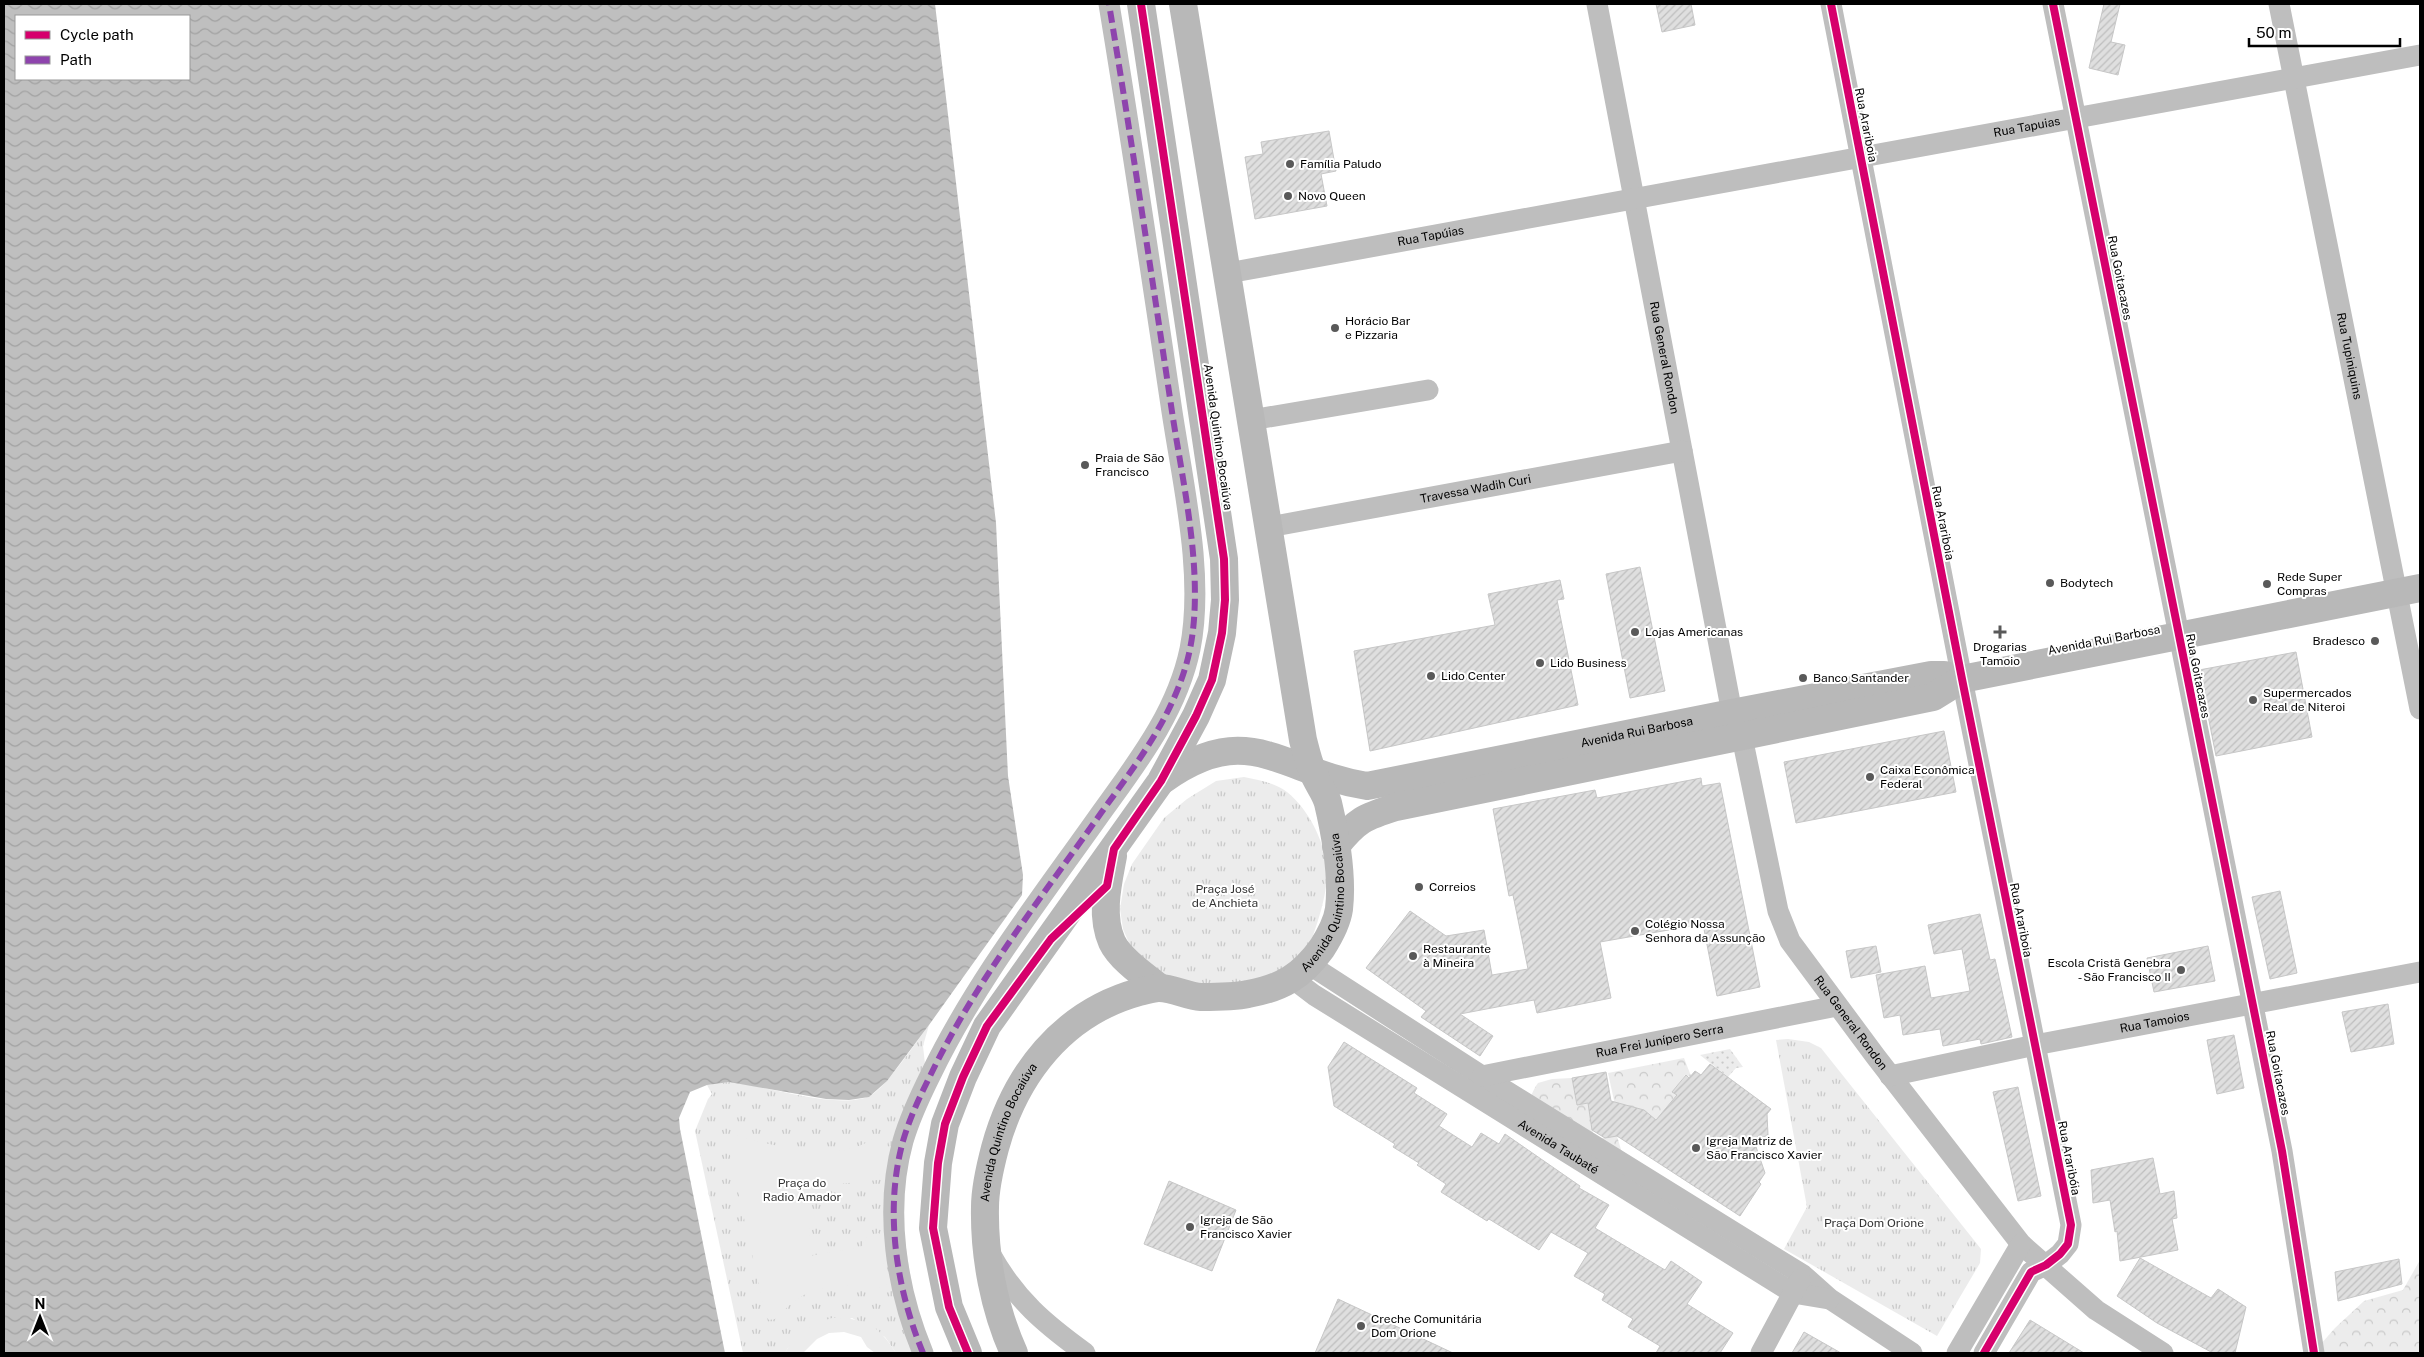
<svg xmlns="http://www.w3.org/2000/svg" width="2424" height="1357" font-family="'Public Sans',sans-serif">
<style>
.grass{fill:url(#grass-dots)}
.forest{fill:url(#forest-crowns)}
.park{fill:url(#park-tufts)}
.garden{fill:#ececec}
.water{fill:url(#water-waves);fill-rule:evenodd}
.building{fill:url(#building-hatch);stroke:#c7c7c7}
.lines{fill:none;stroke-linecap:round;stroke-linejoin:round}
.street{stroke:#bebebe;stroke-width:21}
.secondary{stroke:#b8b8b8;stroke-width:28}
.quiet{stroke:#8e44ad;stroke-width:6;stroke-dasharray:12 6;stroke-linecap:butt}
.cycleway-casing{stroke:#fff;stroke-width:11}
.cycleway{stroke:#d6006c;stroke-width:8}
.poi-dot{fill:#595959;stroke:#fff;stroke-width:2}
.labels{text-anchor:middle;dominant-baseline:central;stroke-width:4;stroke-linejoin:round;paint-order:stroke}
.street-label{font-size:12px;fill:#000;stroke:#fff}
.poi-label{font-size:12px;fill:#000;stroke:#fff;text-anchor:start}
.park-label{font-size:12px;fill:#333;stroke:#fff}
</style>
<defs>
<pattern id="grass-dots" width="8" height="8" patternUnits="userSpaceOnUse" patternTransform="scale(1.25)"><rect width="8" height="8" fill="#ececec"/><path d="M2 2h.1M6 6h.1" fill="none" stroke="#c9c9c9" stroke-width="1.8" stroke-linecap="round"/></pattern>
<pattern id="forest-crowns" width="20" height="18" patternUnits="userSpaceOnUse" patternTransform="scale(1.25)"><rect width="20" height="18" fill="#ececec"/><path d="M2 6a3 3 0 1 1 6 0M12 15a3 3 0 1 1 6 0" fill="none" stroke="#c9c9c9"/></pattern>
<pattern id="park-tufts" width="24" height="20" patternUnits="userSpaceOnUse" patternTransform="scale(1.25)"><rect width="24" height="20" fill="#ececec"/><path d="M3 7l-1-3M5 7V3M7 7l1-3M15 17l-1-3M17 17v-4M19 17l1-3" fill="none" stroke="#c9c9c9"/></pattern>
<pattern id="water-waves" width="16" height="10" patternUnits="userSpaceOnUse" patternTransform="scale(1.25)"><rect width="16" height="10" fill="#bfbfbf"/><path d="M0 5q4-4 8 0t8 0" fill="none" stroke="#a2a2a2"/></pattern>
<pattern id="building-hatch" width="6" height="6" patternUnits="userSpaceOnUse" patternTransform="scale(1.25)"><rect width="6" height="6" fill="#dfdfdf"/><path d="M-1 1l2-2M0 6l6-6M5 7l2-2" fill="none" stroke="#bebebe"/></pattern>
</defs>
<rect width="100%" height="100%" fill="#fff"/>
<!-- grass -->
<path class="grass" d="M1730 1049 1743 1067 1736 1068 1728 1077 1700 1055Z"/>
<!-- forest -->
<path class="forest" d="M1684 1058 1691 1076 1694 1079 1685 1075 1673 1092 1681 1098 1656 1120 1647 1113 1615 1105 1608 1073Z
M1572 1078 1577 1105 1588 1103 1594 1139 1617 1136 1622 1153 1628 1159 1626 1164C1608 1169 1606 1161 1591 1154 1563 1143 1510 1122 1538 1083L1552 1079Z
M2420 1260V1353H2313L2335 1328 2364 1301 2403 1290Z"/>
<!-- park -->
<path class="park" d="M1244 777C1259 780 1275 783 1287 792 1310 810 1328 848 1327 876 1326 901 1314 934 1305 957L1244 991 1161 980 1132 950 1123 929 1120 909 1124 884 1132 864 1164 818 1187 799 1216 781Z
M929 1025 923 1046 927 1082 896 1187 923 1353H896L885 1337 852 1318 788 1348 785 1353H743L695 1131 708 1099 712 1094 707 1085C714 1084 722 1082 730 1082 765 1085 843 1113 873 1094 889 1083 916 1042 929 1025Z
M1788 1039 1809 1042 1821 1048 1981 1249 1980 1263 1937 1336 1784 1249 1807 1207 1776 1040Z"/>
<!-- garden -->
<path class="garden" d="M892 1127 878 1180 810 1187 809 1256 861 1247 868 1236 879 1233 887 1289C858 1284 830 1281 802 1296 792 1301 783 1312 775 1319L769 1320 766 1317 726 1137C732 1132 740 1137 748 1139 775 1146 807 1152 836 1151 857 1150 874 1139 892 1127Z
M832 1318C866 1318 878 1325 896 1353H875L867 1347 861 1337 844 1332 829 1333 817 1339 803 1353H785C796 1333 810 1325 832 1318Z"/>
<!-- water -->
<path class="water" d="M4 4H935L996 523 1008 776 1023 875 1022 895 929 1025 887 1081 869 1097 849 1100 826 1099 729 1082 707 1085 690 1092 679 1118 680 1129 725 1353H4ZM16 16H189V79H16Z"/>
<!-- building -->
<path class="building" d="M1656 4H1691L1695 25 1662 32Z
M2104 4H2120L2111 42 2125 45 2118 75 2089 68Z
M1329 131 1336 171 1321 174 1327 206 1255 219 1245 157 1263 154 1261 142Z
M1640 567 1665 691 1630 698 1606 574Z
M1560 580 1564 599 1557 600 1578 705 1370 751 1354 651 1495 625 1488 594Z
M2296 652 2312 737 2216 756 2199 670Z
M1944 731 1956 792 1796 823 1784 762Z
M1701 778 1702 786 1720 783 1760 987 1717 996 1703 924 1600 942 1611 998 1537 1013 1534 1000 1460 1014 1493 1036 1480 1056 1421 1017 1426 1011 1366 968 1410 911 1446 936 1484 930 1492 975 1528 969 1513 895 1509 896 1493 809 1595 790 1597 798Z
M2280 891 2297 973 2270 979 2252 897Z
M1980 914 1990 960 1995 959 2012 1037 1981 1044 1980 1039 1943 1046 1940 1029 1903 1035 1900 1015 1884 1018 1876 975 1925 966 1931 998 1970 991 1962 949 1934 954 1928 925Z
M1876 946 1881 972 1851 978 1846 951Z
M2208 946 2215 981 2154 992 2147 958Z
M2388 1004 2394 1044 2351 1052 2342 1012Z
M2234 1035 2244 1088 2217 1094 2207 1040Z
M1344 1042 1417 1088 1414 1093 1447 1114 1439 1126 1472 1147 1481 1133 1499 1144 1505 1134 1580 1186 1579 1188 1609 1205 1595 1228 1665 1270 1671 1261 1702 1282 1687 1304 1733 1333 1720 1353H1656L1660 1346 1628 1327 1633 1319 1602 1300 1605 1294 1574 1276 1588 1253 1551 1232 1539 1250 1489 1219 1487 1221 1441 1192 1446 1184 1417 1165 1419 1163 1393 1147 1395 1144 1334 1106 1328 1067Z
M1710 1064 1771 1109 1767 1114 1768 1135 1754 1141 1765 1173 1759 1182 1761 1184 1740 1216 1617 1136 1605 1138 1592 1130 1588 1103 1577 1105 1572 1078 1606 1072 1611 1101 1644 1110 1656 1120 1677 1095 1672 1092 1686 1075 1689 1078 1695 1071 1701 1075Z
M2018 1087 2041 1196 2018 1201 1993 1092Z
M2153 1158 2160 1194 2174 1191 2177 1218 2172 1219 2178 1250 2120 1261 2117 1231 2115 1232 2110 1200 2093 1203 2091 1170Z
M1169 1181 1236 1210 1212 1271 1144 1244Z
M2140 1258 2211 1298 2218 1289 2246 1307 2235 1353H2213L2157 1323 2117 1296Z
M2399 1259 2402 1284 2338 1301 2335 1272Z
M1338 1299 1453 1353H1315Z
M2030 1320 2084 1353H2009Z
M1804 1332 1841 1353H1792Z"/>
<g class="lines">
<!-- street -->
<g class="street">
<path id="s1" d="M1597 4 1732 713"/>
<path d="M1831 4 1962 679 2071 1225 2068 1244 2060 1254 2046 1265 2031 1272 1984 1353"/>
<path d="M2053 4 2282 1151 2314 1353"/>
<path id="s2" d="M2279 4 2420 709"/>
<path id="s3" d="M1228 273 2420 55"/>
<path d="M1251 420 1428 390"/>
<path id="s4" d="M1269 527 1682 451"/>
<path id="s5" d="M1742 737 1778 911 1790 941 1876 1057 2021 1244 2096 1310 2163 1353"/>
<path d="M1310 965 1482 1076 1803 1275 1830 1299 1912 1353"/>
<path id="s6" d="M1293 979 1314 995 1793 1293 1829 1299"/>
<path id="s7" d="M1482 1076 1837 1006"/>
<path id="s8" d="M1890 1076 2035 1045 2420 972"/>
<path d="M991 1255C1016 1300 1045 1324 1085 1353"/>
<path d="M923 1353C896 1288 884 1210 903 1141 910 1117 920 1096 931 1074 976 981 1041 898 1101 813 1137 763 1177 712 1190 649 1205 574 1182 481 1171 405 1151 271 1131 137 1109 4"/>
<path d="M1761 1353 1800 1280"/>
<path d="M1957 1353 2021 1244"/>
</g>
<!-- secondary -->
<g class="secondary">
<path id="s9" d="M1163 780C1249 718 1281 772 1367 786L1732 713 1931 675H1944L1962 679"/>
<path d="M1336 846C1357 820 1364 817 1396 807L1933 697 1962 679 2420 588"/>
<path d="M1113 856C1108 883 1100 915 1112 942 1120 959 1145 976 1160 988"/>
<path d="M968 1353 949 1307 933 1228 938 1163 945 1124 963 1077 987 1026 1161 781 1196 716 1212 680 1222 633 1225 600 1224 559 1141 4"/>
<path id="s10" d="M1014 1353C994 1309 984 1256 985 1207 985 1188 990 1167 995 1148 1015 1075 1062 1013 1139 992 1145 991 1153 988 1159 988 1173 988 1187 996 1201 997 1216 997 1234 997 1248 994 1282 988 1302 976 1322 948 1329 937 1337 923 1339 909 1343 875 1336 837 1328 803 1325 792 1317 783 1313 772 1308 762 1306 751 1303 740L1183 4"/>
</g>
<!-- quiet -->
<path class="quiet" d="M923 1353C896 1288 884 1210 903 1141 910 1117 920 1096 931 1074 976 981 1041 898 1101 813 1137 763 1177 712 1190 649 1205 574 1182 481 1171 405 1151 271 1131 137 1109 4"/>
<defs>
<path id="cycleway" d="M1831 4 1962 679 2071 1225 2068 1244 2060 1254 2046 1265 2031 1272 1984 1353
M2053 4 2282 1151 2314 1353
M968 1353 949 1307 933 1228 938 1163 945 1124 963 1077 987 1026 1051 939 1107 886 1114 849 1161 781 1196 716 1212 680 1222 633 1225 600 1224 559 1141 4"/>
</defs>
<!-- cycleway casing -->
<use href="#cycleway" class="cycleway-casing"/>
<!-- cycleway -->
<use href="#cycleway" class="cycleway"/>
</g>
<!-- markers -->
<g class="poi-dot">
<circle cx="1290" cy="164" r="5"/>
<circle cx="1288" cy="196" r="5"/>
<circle cx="1335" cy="328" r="5"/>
<circle cx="1085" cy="465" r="5"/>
<circle cx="2050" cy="583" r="5"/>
<circle cx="2267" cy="584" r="5"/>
<circle cx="1635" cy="632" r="5"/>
<path d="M1997.5 624.5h5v5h5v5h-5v5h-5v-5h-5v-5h5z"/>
<circle cx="2375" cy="641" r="5"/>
<circle cx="1540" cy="663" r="5"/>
<circle cx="1431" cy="676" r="5"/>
<circle cx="1803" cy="678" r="5"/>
<circle cx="2253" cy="700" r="5"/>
<circle cx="1870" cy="777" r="5"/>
<circle cx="1419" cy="887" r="5"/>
<circle cx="1635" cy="931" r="5"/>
<circle cx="1413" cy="956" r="5"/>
<circle cx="2181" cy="970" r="5"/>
<circle cx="1696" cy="1148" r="5"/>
<circle cx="1190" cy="1227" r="5"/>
<circle cx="1361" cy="1326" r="5"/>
</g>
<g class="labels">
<!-- street labels -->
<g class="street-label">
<text transform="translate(1866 125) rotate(79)">Rua Arariboia</text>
<text stroke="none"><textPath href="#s3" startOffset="812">Rua Tapuias</textPath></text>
<text stroke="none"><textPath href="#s3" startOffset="206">Rua Tapúias</textPath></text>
<text transform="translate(2120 278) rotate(79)">Rua Goitacazes</text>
<text stroke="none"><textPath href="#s2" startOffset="359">Rua Tupiniquins</textPath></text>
<text stroke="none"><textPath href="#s1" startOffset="360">Rua General Rondon</textPath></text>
<text transform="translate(1218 437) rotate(82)">Avenida Quintino Bocaiúva</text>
<text stroke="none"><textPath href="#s4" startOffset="210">Travessa Wadih Curi</textPath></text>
<text transform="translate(1943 523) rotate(79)">Rua Arariboia</text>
<text transform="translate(2104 640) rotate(-11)">Avenida Rui Barbosa</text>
<text transform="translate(2198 676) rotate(79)">Rua Goitacazes</text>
<text stroke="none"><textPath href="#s9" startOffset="491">Avenida Rui Barbosa</textPath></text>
<text stroke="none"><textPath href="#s10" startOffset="678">Avenida Quintino Bocaiúva</textPath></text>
<text transform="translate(2021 920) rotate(79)">Rua Arariboia</text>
<text stroke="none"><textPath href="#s5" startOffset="312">Rua General Rondon</textPath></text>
<text stroke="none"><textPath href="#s8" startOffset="270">Rua Tamoios</textPath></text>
<text stroke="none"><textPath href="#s7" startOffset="181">Rua Frei Junípero Serra</textPath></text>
<text transform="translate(2278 1073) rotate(79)">Rua Goitacazes</text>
<text stroke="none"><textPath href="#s10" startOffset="229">Avenida Quintino Bocaiúva</textPath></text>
<text stroke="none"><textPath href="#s6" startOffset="314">Avenida Taubaté</textPath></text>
<text transform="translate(2069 1158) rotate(79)">Rua Araribóia</text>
</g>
<!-- poi labels -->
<g class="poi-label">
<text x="1300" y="164">Família Paludo</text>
<text x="1298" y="196">Novo Queen</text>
<text x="1345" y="321">Horácio Bar<tspan x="1345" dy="14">e Pizzaria</tspan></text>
<text x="1095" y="458">Praia de São<tspan x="1095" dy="14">Francisco</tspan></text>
<text x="2277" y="577">Rede Super<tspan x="2277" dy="14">Compras</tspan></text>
<text x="2060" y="583">Bodytech</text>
<text x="1645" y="632">Lojas Americanas</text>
<text x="2365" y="641" text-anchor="end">Bradesco</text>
<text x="2000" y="647" text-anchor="middle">Drogarias<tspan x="2000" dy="14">Tamoio</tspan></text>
<text x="1550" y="663">Lido Business</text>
<text x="1441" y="676">Lido Center</text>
<text x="1813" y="678">Banco Santander</text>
<text x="2263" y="693">Supermercados<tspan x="2263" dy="14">Real de Niteroi</tspan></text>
<text x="1880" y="770">Caixa Econômica<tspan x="1880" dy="14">Federal</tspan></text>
<text x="1429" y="887">Correios</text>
<text x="1645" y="924">Colégio Nossa<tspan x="1645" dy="14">Senhora da Assunção</tspan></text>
<text x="1423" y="949">Restaurante<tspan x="1423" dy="14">à Mineira</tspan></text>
<text x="2171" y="963" text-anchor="end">Escola Cristã Genebra<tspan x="2171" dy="14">- São Francisco II</tspan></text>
<text x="1706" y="1141">Igreja Matriz de<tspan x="1706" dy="14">São Francisco Xavier</tspan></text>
<text x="1200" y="1220">Igreja de São<tspan x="1200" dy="14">Francisco Xavier</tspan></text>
<text x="1371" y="1319">Creche Comunitária<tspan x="1371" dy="14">Dom Orione</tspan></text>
</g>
<!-- park labels -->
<g class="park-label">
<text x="1225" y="889">Praça José<tspan x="1225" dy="14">de Anchieta</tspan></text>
<text x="802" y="1183">Praça do<tspan x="802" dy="14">Radio Amador</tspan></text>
<text x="1874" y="1223">Praça Dom Orione</text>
</g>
</g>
<!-- border -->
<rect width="2424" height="1357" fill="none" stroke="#000000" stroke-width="10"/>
<!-- legend -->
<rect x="15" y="15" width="175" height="65" fill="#ffffff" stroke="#999999"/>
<rect x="25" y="31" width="25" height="8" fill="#d6006c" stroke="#999999"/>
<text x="60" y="40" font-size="15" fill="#000000">Cycle path</text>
<rect x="25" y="56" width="25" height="8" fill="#8e44ad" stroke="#999999"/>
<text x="60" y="65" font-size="15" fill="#000000">Path</text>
<!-- north arrow -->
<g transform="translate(40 1317)" stroke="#ffffff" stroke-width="4" paint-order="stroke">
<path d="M0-4L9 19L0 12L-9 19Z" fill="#000000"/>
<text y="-8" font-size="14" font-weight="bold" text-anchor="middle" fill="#000000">N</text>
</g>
<!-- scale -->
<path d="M2249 38v8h151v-8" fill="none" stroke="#000000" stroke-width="2.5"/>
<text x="2256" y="38" font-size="15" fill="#000000" stroke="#ffffff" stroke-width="4" paint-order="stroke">50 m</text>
</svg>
